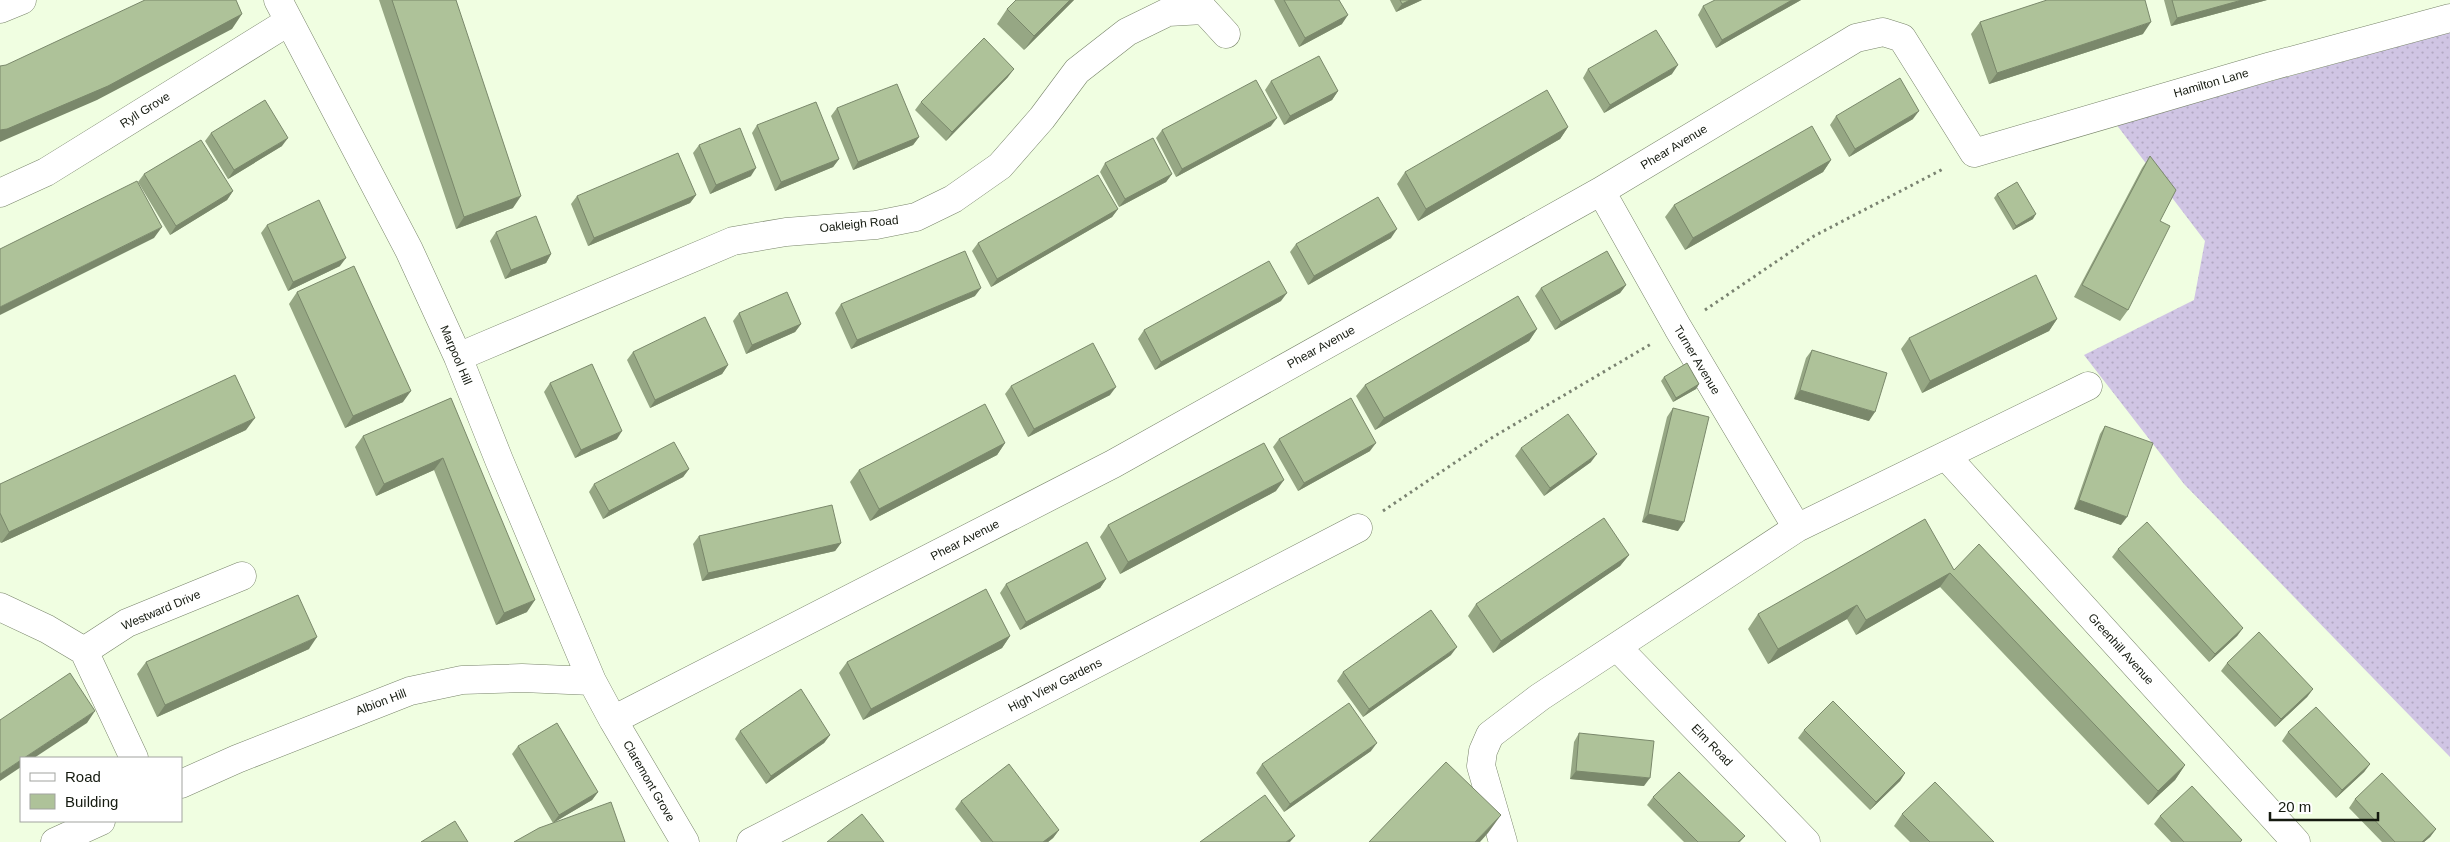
<svg xmlns="http://www.w3.org/2000/svg" width="2450" height="842" font-family="Arial,sans-serif">
<style>
.garden{fill:url(#garden-dots)}
.lines{fill:none;stroke-linecap:round;stroke-linejoin:round}
.minor-casing{stroke:#78846a;stroke-width:29}
.path{stroke:#7a8371;stroke-width:3;stroke-dasharray:2.5 4;stroke-linecap:butt}
.minor{stroke:#fff;stroke-width:28}
.wall{fill:#96a784}
.shaded-wall{fill:#7a886b}
.building{fill:#aec299;stroke:#7a886b}
.labels{text-anchor:middle;dominant-baseline:central;stroke-width:5;stroke-linejoin:round;paint-order:stroke}
.street-label{font-size:12px;fill:#151a10;stroke:#fff}
</style>
<defs>
<pattern id="garden-dots" width="8" height="8" patternUnits="userSpaceOnUse" patternTransform="scale(1.25)"><rect width="8" height="8" fill="#d0c5e4"/><path d="M2 2h.1M6 6h.1" fill="none" stroke="#b2a9c3" stroke-width="1.8" stroke-linecap="round"/></pattern>
</defs>
<rect width="100%" height="100%" fill="#f0fee1"/>
<!-- garden -->
<path class="garden" d="M2450 32V757L2184 484 2084 355 2194 300 2205 241 2116 124Z"/>
<g class="lines">
<defs>
<path id="minor" d="M278 0 409 250 458 357 499 460 592 681 613 720 685 842
M0 9 22 0
M1601 191 1678 328 1797 528
M0 193 46 172 288 22
M458 357 733 241 786 232 876 225 916 217 953 199 1000 166 1042 118 1077 71 1127 32 1168 12 1204 10 1226 34
M1946 456 2296 842
M0 607 47 629 84 651 134 758
M1617 647 1806 842
M84 651 127 623 242 576
M613 720 1113 464 1601 191 1856 38 1883 32 1902 38 1974 153 2268 67 2450 18
M181 784 237 759 410 691 462 680 522 678 592 681
M55 842 101 821
M751 842 1358 528
M1503 842 1481 766 1483 751 1490 735 1540 697 1797 528 2088 386"/>
</defs>
<!-- minor casing -->
<use href="#minor" class="minor-casing"/>
<!-- path -->
<path class="path" d="M1705 310 1814 236 1945 168
M1383 511 1493 437 1651 344"/>
<!-- minor -->
<use href="#minor" class="minor"/>
</g>
<!-- wall -->
<path class="wall" d="M379 0H456L513 208 456 229Z
M1074 0 1024 50 997 24 1007 9Z
M1274 0H1339L1342 24 1299 47Z
M1390 0H1422L1396 12Z
M1801 0 1716 48 1698 15 1703 6Z
M2164 0H2267L2171 26Z
M1980 22 2143 34 1989 84 1971 34Z
M1588 69 1672 74 1604 113 1583 78Z
M1008 77 946 141 915 110 921 102Z
M1271 81 1338 91 1332 100 1284 125 1265 90Z
M837 108 919 137 913 145 853 170 831 116Z
M1836 116 1913 119 1849 157 1830 125Z
M757 125 839 159 833 167 775 191 752 133Z
M1271 126 1176 177 1156 138 1162 130Z
M1568 127 1560 139 1418 221 1397 184 1405 172Z
M211 133 282 146 228 179 205 141Z
M699 145 751 176 710 194 693 153Z
M2150 156 2160 221 2128 310 2120 321 2074 297 2142 168Z
M1831 160 1823 172 1685 250 1665 217 1674 205Z
M1105 163 1172 174 1166 182 1119 207 1100 172Z
M144 174 233 191 227 200 170 235 138 182Z
M1997 194 2033 219 2013 230 1994 198Z
M696 195 690 203 588 246 571 204 577 196Z
M1118 209 1112 217 991 287 972 251 978 243Z
M267 225 340 266 288 291 261 233Z
M496 232 551 254 546 263 505 279 490 241Z
M1391 238 1308 285 1290 252 1296 244Z
M1626 285 1620 293 1555 330 1535 296 1541 288Z
M297 292 403 402 345 428 289 304Z
M975 296 851 349 835 313 841 304Z
M1281 301 1155 370 1138 339 1144 330Z
M739 313 801 324 795 332 746 354 733 321Z
M2057 319 2049 331 1922 393 1901 349 1909 338Z
M1537 329 1529 341 1375 430 1356 396 1365 385Z
M1812 350 1869 421 1794 399 1806 358Z
M633 352 728 365 722 374 650 408 627 360Z
M1664 377 1699 384 1696 389 1673 402 1661 381Z
M550 383 617 439 575 458 544 392Z
M1011 386 1110 395 1028 437 1005 394Z
M451 398 527 612 496 625 434 470 376 496 355 447 363 436Z
M1673 408 1678 531 1642 522 1667 417Z
M2105 426 2121 525 2074 509 2100 434Z
M246 430 1 543 0 542V484Z
M1279 439 1370 451 1298 491 1273 447Z
M1005 443 997 455 870 521 850 482 859 470Z
M1521 448 1591 462 1544 496 1515 456Z
M689 469 683 477 603 519 589 492 594 484Z
M1276 491 1120 574 1100 537 1108 525Z
M699 536 841 543 835 551 702 581 693 544Z
M2118 549 2243 628 2237 636 2209 662 2112 557Z
M1629 555 1620 566 1493 653 1468 616 1476 604Z
M1954 570 2185 765 2175 780 2148 805 1940 587 1856 635 1847 619 1768 664 1748 629 1758 614Z
M1106 579 1100 588 1020 630 1000 593 1006 584Z
M1010 636 1002 648 863 720 839 673 847 662Z
M309 649 157 717 137 674 146 662Z
M1451 655 1363 717 1337 681 1343 672Z
M2227 663 2313 689 2307 697 2275 727 2221 671Z
M1804 730 1905 773 1900 781 1870 810 1798 738Z
M740 731 830 735 824 743 766 784 735 739Z
M2288 732 2370 764 2364 772 2336 798 2282 741Z
M1579 733 1644 786 1570 779 1574 742Z
M518 746 598 792 592 800 553 823 512 754Z
M1371 751 1284 812 1256 773 1262 764Z
M1653 797 1745 836 1740 842H1684L1647 805Z
M2355 799 2436 829 2430 837 2424 842H2382L2349 808Z
M961 801 1059 830 1053 838 1048 842H981L955 809Z
M1902 814 1994 842H1910L1894 826Z
M2160 816 2242 840 2241 842H2171L2154 824Z"/>
<!-- shaded-wall -->
<path class="shaded-wall" d="M1070 0H1074L1024 50 1034 36Z
M1410 0H1422L1396 12 1402 4Z
M1792 0H1801L1716 48 1722 40Z
M2242 0H2267L2171 26 2177 18Z
M242 14 232 29 97 100 0 142V130Z
M1348 15 1342 24 1299 47 1305 38Z
M2151 22 2143 34 1989 84 1997 73Z
M1678 65 1672 74 1604 113 1610 105Z
M1014 69 1008 77 946 141 952 132Z
M1338 91 1332 100 1284 125 1290 116Z
M1919 111 1913 119 1849 157 1855 149Z
M1277 118 1271 126 1176 177 1182 169Z
M1568 127 1560 139 1418 221 1426 209Z
M919 137 913 145 853 170 858 162Z
M288 138 282 146 228 179 234 170Z
M839 159 833 167 775 191 781 182Z
M1831 160 1823 172 1685 250 1693 238Z
M756 168 751 176 710 194 716 185Z
M1172 174 1166 182 1119 207 1125 199Z
M233 191 227 200 170 235 176 226Z
M696 195 690 203 588 246 594 238Z
M521 196 513 208 456 229 464 217Z
M1118 209 1112 217 991 287 997 279Z
M2036 214 2033 219 2013 230 2016 226Z
M162 227 154 238 0 315V307Z
M1397 229 1391 238 1308 285 1314 276Z
M551 254 546 263 505 279 511 270Z
M346 258 340 266 288 291 293 282Z
M1626 285 1620 293 1555 330 1561 322Z
M981 288 975 296 851 349 857 340Z
M1287 293 1281 301 1155 370 1161 362Z
M2057 319 2049 331 1922 393 1930 381Z
M801 324 795 332 746 354 752 345Z
M1537 329 1529 341 1375 430 1384 418Z
M728 365 722 374 650 408 655 400Z
M1699 384 1696 389 1673 402 1676 398Z
M1116 387 1110 395 1028 437 1034 429Z
M1800 390 1875 412 1869 421 1794 399Z
M411 391 403 402 345 428 353 416Z
M255 418 246 430 1 543 9 532Z
M622 431 617 439 575 458 581 450Z
M1005 443 997 455 870 521 879 509Z
M1376 443 1370 451 1298 491 1304 483Z
M1597 454 1591 462 1544 496 1550 488Z
M443 458 434 470 376 496 384 484Z
M689 469 683 477 603 519 609 511Z
M1284 480 1276 491 1120 574 1128 562Z
M2079 500 2127 517 2121 525 2074 509Z
M1648 514 1684 522 1678 531 1642 522Z
M841 543 835 551 702 581 708 573Z
M1629 555 1620 566 1493 653 1501 641Z
M1950 573 1940 587 1856 635 1866 620Z
M1106 579 1100 588 1020 630 1026 622Z
M535 600 527 612 496 625 504 613Z
M1857 605 1847 619 1768 664 1778 649Z
M2243 628 2237 636 2209 662 2215 654Z
M1010 636 1002 648 863 720 871 709Z
M317 637 309 649 157 717 165 705Z
M1457 647 1451 655 1363 717 1369 709Z
M2313 689 2307 697 2275 727 2281 719Z
M95 711 87 723 34 758H24Z
M830 735 824 743 766 784 771 776Z
M1377 743 1371 751 1284 812 1290 804Z
M21 760V767L0 781V774Z
M2370 764 2364 772 2336 798 2342 790Z
M2185 765 2175 780 2148 805 2158 791Z
M1576 771 1650 778 1644 786 1570 779Z
M1905 773 1900 781 1870 810 1876 802Z
M598 792 592 800 553 823 559 815Z
M1501 815 1488 833 1480 842H1475Z
M2436 829 2430 837 2424 842H2422Z
M1059 830 1053 838 1048 842H1043Z
M1295 836 1290 842H1286Z"/>
<!-- building -->
<path class="building" d="M145 0H236L242 14 108 86 7 129 0 130V66L6 65Z
M392 0H456L521 196 464 217Z
M1016 0H1070L1034 36 1007 9Z
M1284 0H1339L1348 15 1305 38Z
M1400 0H1410L1402 4Z
M1715 0H1792L1722 40 1703 6Z
M2047 0H2145L2151 22 1997 73 1980 22Z
M2172 0H2242L2177 18Z
M1656 30 1678 65 1610 105 1588 69Z
M984 38 1014 69 952 132 921 102Z
M1319 56 1338 91 1290 116 1271 81Z
M1900 78 1919 111 1855 149 1836 116Z
M1256 80 1277 118 1182 169 1162 130Z
M897 84 919 137 858 162 837 108Z
M1547 90 1568 127 1426 209 1405 172Z
M265 100 288 138 234 170 211 133Z
M816 102 839 159 781 182 757 125Z
M1812 126 1831 160 1693 238 1674 205Z
M740 128 756 168 716 185 699 145Z
M1153 138 1172 174 1125 199 1105 163Z
M201 140 233 191 176 226 144 174Z
M678 153 696 195 594 238 577 196Z
M2150 156 2176 190 2160 221 2170 226 2128 310 2082 285Z
M1098 175 1118 209 997 279 978 243Z
M137 181 162 227 0 307V249Z
M2017 182 2036 214 2016 226 1997 194Z
M1378 197 1397 229 1314 276 1296 244Z
M319 200 346 258 293 282 267 225Z
M536 216 551 254 511 270 496 232Z
M965 251 981 288 857 340 841 304Z
M1607 251 1626 285 1561 322 1541 288Z
M1269 261 1287 293 1161 362 1144 330Z
M354 266 411 391 353 416 297 292Z
M2036 275 2057 319 1930 381 1909 338Z
M787 292 801 324 752 345 739 313Z
M1518 296 1537 329 1384 418 1365 385Z
M705 317 728 365 655 400 633 352Z
M1093 343 1116 387 1034 429 1011 386Z
M1812 350 1887 373 1875 412 1800 390Z
M1687 363 1699 384 1676 398 1664 377Z
M592 364 622 431 581 450 550 383Z
M235 375 255 418 9 532 0 513V484Z
M451 398 535 600 504 613 443 458 384 484 363 436Z
M1351 398 1376 443 1304 483 1279 439Z
M985 404 1005 443 879 509 859 470Z
M1673 408 1709 417 1684 522 1648 514Z
M1568 414 1597 454 1550 488 1521 448Z
M2105 426 2153 443 2127 517 2079 500Z
M674 442 689 469 609 511 594 484Z
M1264 443 1284 480 1128 562 1108 525Z
M832 505 841 543 708 573 699 536Z
M1604 518 1629 555 1501 641 1476 604Z
M1925 519 1954 570 1979 544 2185 765 2158 791 1950 573 1866 620 1857 605 1778 649 1758 614Z
M2147 522 2243 628 2215 654 2118 549Z
M1087 542 1106 579 1026 622 1006 584Z
M986 589 1010 636 871 709 847 662Z
M298 595 317 637 165 705 146 662Z
M1431 610 1457 647 1369 709 1343 672Z
M2259 632 2313 689 2281 719 2227 663Z
M70 673 95 711 24 758H21V760L0 774V720Z
M801 689 830 735 771 776 740 731Z
M1833 701 1905 773 1876 802 1804 730Z
M1349 703 1377 743 1290 804 1262 764Z
M2316 707 2370 764 2342 790 2288 732Z
M557 723 598 792 559 815 518 746Z
M1579 733 1654 741 1650 778 1576 771Z
M1446 762 1501 815 1475 842H1369Z
M1009 764 1059 830 1043 842H993L961 801Z
M1679 772 1745 836 1738 842H1698L1653 797Z
M2382 773 2436 829 2422 842H2395L2355 799Z
M1935 782 1994 842H1930L1902 814Z
M2192 786 2242 840 2240 842H2184L2160 816Z
M1265 795 1295 836 1286 842H1200Z
M611 802 625 842H514L539 828Z
M862 814 884 842H827Z
M455 821 468 842H421Z"/>
<g class="labels">
<!-- street labels -->
<g class="street-label">
<text transform="translate(2211 83) rotate(-16)">Hamilton Lane</text>
<text transform="translate(145 110) rotate(-32)">Ryll Grove</text>
<text transform="translate(1674 147) rotate(-31)">Phear Avenue</text>
<text transform="translate(859 224) rotate(-6)">Oakleigh Road</text>
<text transform="translate(1321 347) rotate(-29)">Phear Avenue</text>
<text transform="translate(456 355) rotate(67)">Marpool Hill</text>
<text transform="translate(1697 360) rotate(59)">Turner Avenue</text>
<text transform="translate(965 540) rotate(-27)">Phear Avenue</text>
<text transform="translate(161 610) rotate(-23)">Westward Drive</text>
<text transform="translate(2121 649) rotate(48)">Greenhill Avenue</text>
<text transform="translate(1055 685) rotate(-27)">High View Gardens</text>
<text transform="translate(381 702) rotate(-21)">Albion Hill</text>
<text transform="translate(1712 745) rotate(46)">Elm Road</text>
<text transform="translate(649 781) rotate(60)">Claremont Grove</text>
</g>
</g>
<!-- legend -->
<rect x="20" y="757" width="162" height="65" fill="#ffffff" stroke="#a1a39f"/>
<rect x="30" y="773" width="25" height="8" fill="#ffffff" stroke="#a1a39f"/>
<text x="65" y="782" font-size="15" fill="#151a10">Road</text>
<rect x="30" y="794" width="25" height="15" fill="#aec299" stroke="#a1a39f"/>
<text x="65" y="807" font-size="15" fill="#151a10">Building</text>
<!-- scale -->
<path d="M2270 812v8h108v-8" fill="none" stroke="#151a10" stroke-width="2.5"/>
<text x="2278" y="812" font-size="15" fill="#151a10" stroke="#ffffff" stroke-width="4" paint-order="stroke">20 m</text>
</svg>
